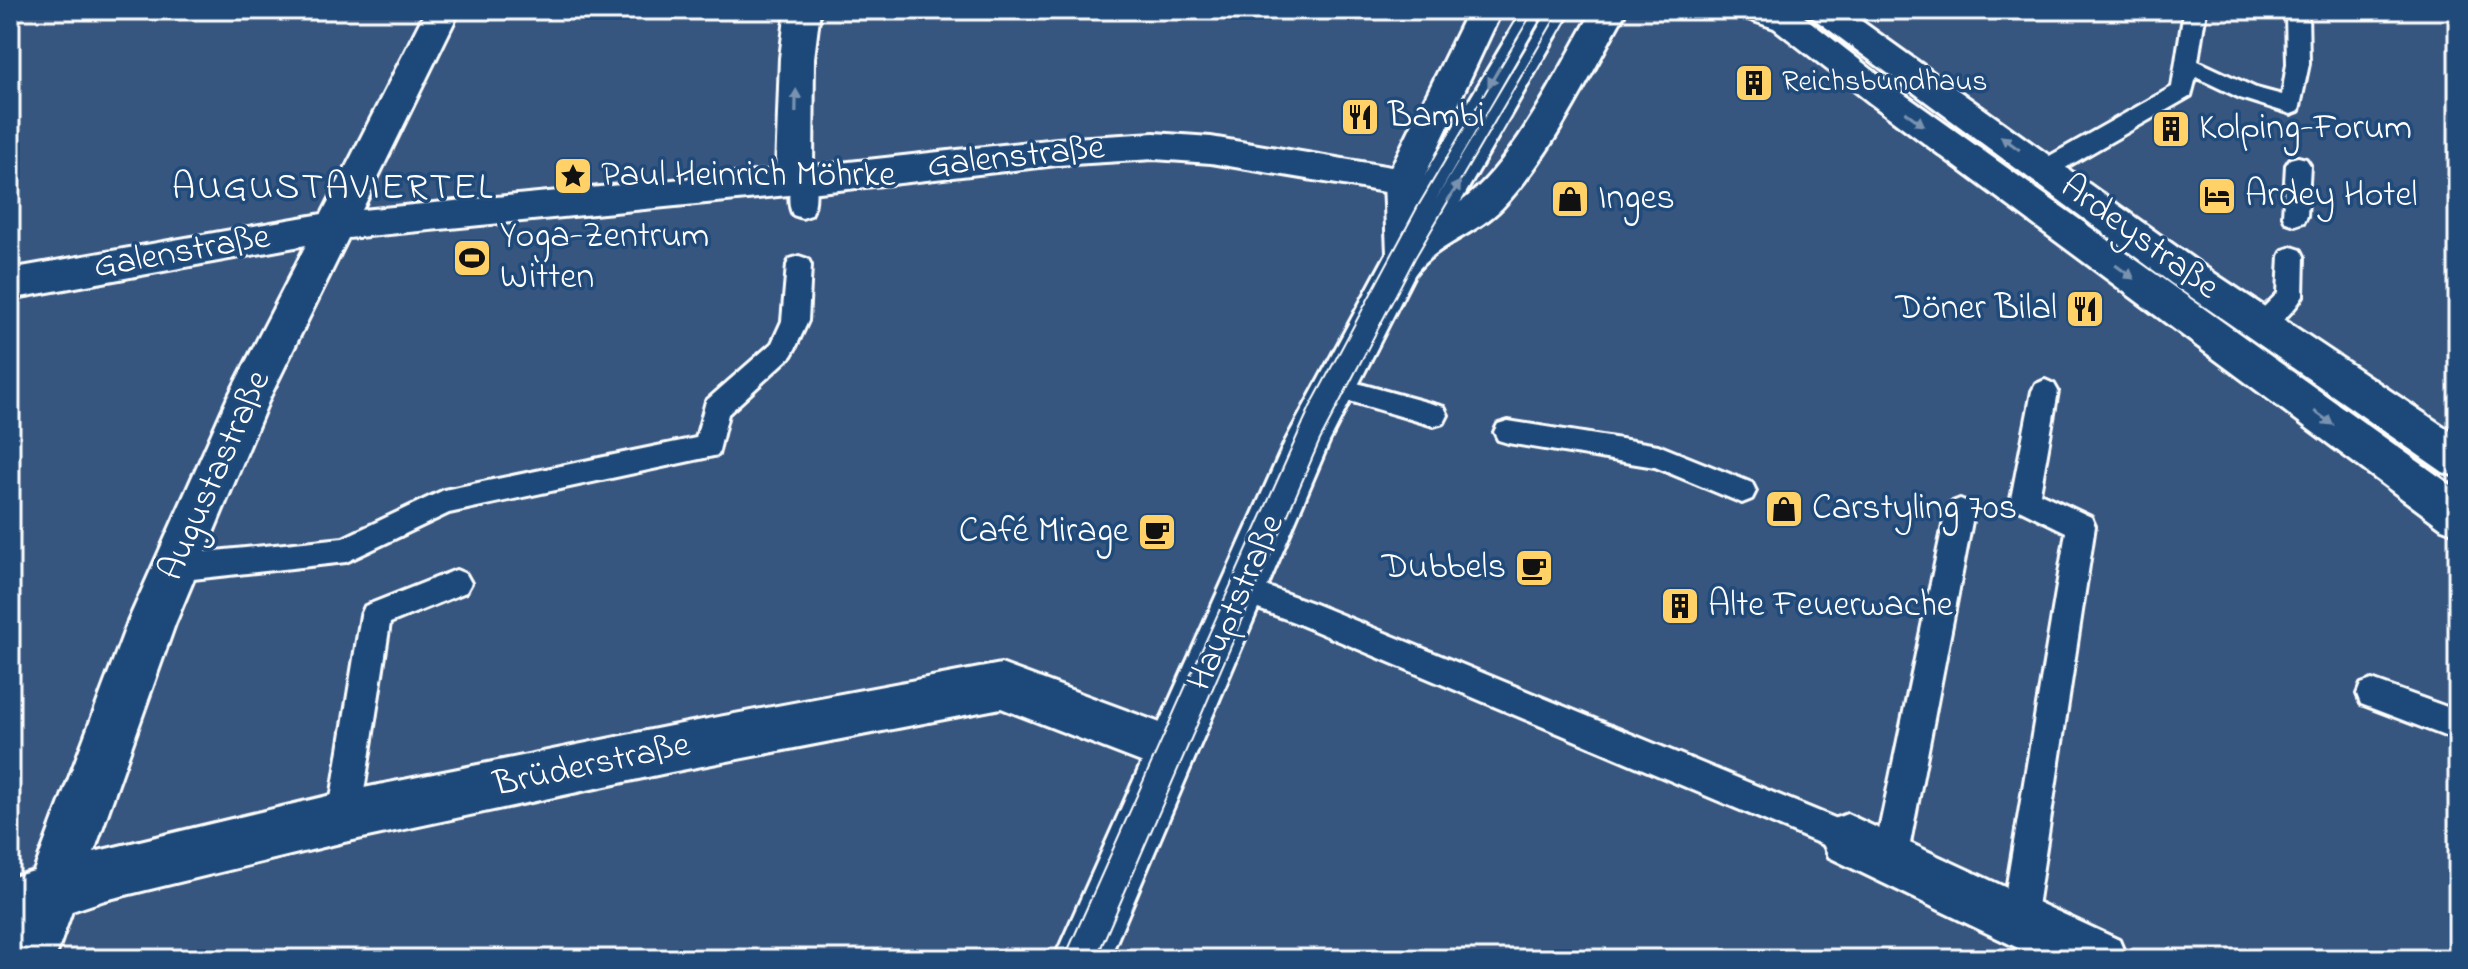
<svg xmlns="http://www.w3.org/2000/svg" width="2468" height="969" font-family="'Indie Flower',sans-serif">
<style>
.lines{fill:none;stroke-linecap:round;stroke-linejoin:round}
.service-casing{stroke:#fff;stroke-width:6}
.minor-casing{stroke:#fff;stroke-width:6}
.secondary-casing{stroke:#fff;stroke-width:6}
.service{fill:#1f4a7a;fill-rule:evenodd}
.minor{fill:#1f4a7a;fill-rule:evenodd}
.secondary{fill:#1f4a7a;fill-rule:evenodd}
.tram{stroke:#fff;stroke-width:2}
.oneway{fill:#7992af}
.labels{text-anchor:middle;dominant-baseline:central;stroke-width:7;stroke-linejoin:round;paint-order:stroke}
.far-poi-label{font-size:30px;fill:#fff;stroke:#1f4a7a;text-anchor:start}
.poi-label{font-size:36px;fill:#fff;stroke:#1f4a7a;text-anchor:start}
.street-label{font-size:36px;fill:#fff;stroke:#1f4a7a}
.neighbourhood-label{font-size:38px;letter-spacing:2px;fill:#fff;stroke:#1f4a7a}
</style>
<rect width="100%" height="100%" fill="#365680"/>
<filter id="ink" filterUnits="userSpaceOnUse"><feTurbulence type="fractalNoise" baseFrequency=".0125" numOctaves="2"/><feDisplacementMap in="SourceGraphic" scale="16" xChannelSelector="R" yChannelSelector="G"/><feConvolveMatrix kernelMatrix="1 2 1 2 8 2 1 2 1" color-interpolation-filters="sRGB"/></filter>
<g filter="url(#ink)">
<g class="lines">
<defs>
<path id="service" d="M1523 10H1545L1435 201 1549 10H1571L1461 201 1421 252 1412 255 1403 252 1399 237 1412 197Z
M2184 10H2206L2198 61 2256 88 2282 95 2287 64 2286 10H2308L2309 64 2299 111 2291 114 2240 98 2196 77 2191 96 2053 175 2045 177 2037 175 2033 169 2037 163 2172 87Z
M2298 157 2306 159 2310 165 2307 216 2304 222 2295 225 2286 222 2283 216 2286 165 2290 159Z
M803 171 811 173C817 183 817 205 811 215L802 218 793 215C787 205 789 183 795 173Z
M2292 247 2301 250 2304 256 2303 296C2293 313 2269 338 2250 332L2246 325 2278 293 2280 256 2283 250Z
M799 256 808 259 811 265 808 321 795 349 791 356 728 414 718 455 449 513 346 562 175 581 165 577 160 568 165 559 175 555 343 538 444 490 696 438 706 401 772 343 782 321 787 265 790 259Z
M1335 377 1444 407 1448 415 1444 423 1434 426 1326 394 1322 387 1326 380Z
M2045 380 2054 384 2058 391 2040 493 2091 517 2095 526 2035 920 2030 932 2018 937 2006 932 2001 920 2066 532 2015 507 2011 499 2032 391 2036 384Z
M1508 421 1658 445 1752 483 1756 491 1752 499 1742 503 1655 467 1508 443 1498 440 1494 432 1498 424Z
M1960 499 1970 503 1974 511 1907 859 1902 871 1890 875 1878 871 1873 859 1946 511 1950 503Z
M456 570 466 574 471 583 466 592 390 623 360 817 356 828 344 833 332 828 328 817 361 615 365 606Z
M1243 578 1315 604 1859 828 1864 839 1859 850 1847 855 1294 622 1233 600 1228 591 1233 582Z
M2372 680 2458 711V741L2361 704 2357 694 2361 684Z"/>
<path id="minor" d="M426 10H460L362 210 776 170 780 58 786 10H820L814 58 813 166 1057 139 1154 133 1211 137 1403 169 1416 173 1422 182 1416 191 1403 195 1211 163 1154 159 1057 165 839 190 348 238 270 397 175 624 94 852 344 792 671 726 1001 664 1190 734 1197 751 1190 768 1172 774 1001 708 671 772 344 842 105 900 72 911 55 959H10V878L34 871 127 624 228 397 306 245 10 299V269L322 214Z
M1847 814 2119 940 2127 959H2041L1829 857 1821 839 1829 821Z"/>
<path id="secondary" d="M1468 10H1502L1422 182 1424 223C1438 215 1453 208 1466 198 1517 156 1560 67 1593 10H1627C1589 76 1555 152 1502 208 1476 235 1436 244 1414 275L1329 442 1109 959H1054L1285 442 1387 253 1384 182Z
M1737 10 1798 12 1894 87 2458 490V534L2442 528 1870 103 1774 28 1742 17Z
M1807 10H1846L2199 263 2458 436V477L2443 472 2171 283 1812 17Z"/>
</defs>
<!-- service casing -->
<use href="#service" class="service-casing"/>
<!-- minor casing -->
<use href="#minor" class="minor-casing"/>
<!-- secondary casing -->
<use href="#secondary" class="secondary-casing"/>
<!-- service -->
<use href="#service" class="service"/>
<!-- minor -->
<use href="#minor" class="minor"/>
<!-- secondary -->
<use href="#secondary" class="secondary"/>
<!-- tram -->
<path class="tram" d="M1064 959 1310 407 1418 206 1534 10
M1096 959 1320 440 1415 258 1560 10"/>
</g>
<!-- one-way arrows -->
<defs><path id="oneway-solid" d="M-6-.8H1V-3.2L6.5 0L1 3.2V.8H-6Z" transform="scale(2)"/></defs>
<g class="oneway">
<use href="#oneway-solid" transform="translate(1494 77) rotate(120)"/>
<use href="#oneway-solid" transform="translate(796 101) rotate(-89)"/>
<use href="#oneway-solid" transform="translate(1915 119) rotate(36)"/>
<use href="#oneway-solid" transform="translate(2010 143) rotate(-144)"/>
<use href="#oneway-solid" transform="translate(1454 191) rotate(-57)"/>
<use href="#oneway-solid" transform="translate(2125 272) rotate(36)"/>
<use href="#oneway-solid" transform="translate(2324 418) rotate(36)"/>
</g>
</g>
<!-- icons -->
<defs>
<symbol id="building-square" viewBox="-11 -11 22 22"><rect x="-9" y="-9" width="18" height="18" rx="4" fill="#ffd166" stroke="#1f4a7a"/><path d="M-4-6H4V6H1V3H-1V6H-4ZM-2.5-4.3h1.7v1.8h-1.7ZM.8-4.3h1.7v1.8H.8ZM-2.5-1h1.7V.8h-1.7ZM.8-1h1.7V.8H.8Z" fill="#111"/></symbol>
<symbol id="restaurant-square" viewBox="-11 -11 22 22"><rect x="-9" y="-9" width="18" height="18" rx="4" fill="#ffd166" stroke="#1f4a7a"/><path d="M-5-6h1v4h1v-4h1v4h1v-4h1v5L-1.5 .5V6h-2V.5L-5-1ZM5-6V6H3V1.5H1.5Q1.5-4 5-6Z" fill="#111"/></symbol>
<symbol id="sight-square" viewBox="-11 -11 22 22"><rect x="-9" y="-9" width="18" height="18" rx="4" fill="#ffd166" stroke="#1f4a7a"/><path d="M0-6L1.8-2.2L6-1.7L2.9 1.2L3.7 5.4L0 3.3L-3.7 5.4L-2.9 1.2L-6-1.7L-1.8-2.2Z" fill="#111"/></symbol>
<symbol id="hotel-square" viewBox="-11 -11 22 22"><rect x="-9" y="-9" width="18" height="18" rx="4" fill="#ffd166" stroke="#1f4a7a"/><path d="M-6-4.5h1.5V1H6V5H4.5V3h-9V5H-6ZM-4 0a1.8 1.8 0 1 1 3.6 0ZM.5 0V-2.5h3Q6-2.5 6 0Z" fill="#111"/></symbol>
<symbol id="shop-square" viewBox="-11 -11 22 22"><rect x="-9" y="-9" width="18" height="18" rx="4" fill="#ffd166" stroke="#1f4a7a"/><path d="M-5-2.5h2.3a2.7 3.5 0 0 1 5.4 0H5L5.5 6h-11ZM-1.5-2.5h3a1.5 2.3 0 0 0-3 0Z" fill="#111"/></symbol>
<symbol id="stadium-square" viewBox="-11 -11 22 22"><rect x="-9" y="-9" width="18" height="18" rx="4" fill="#ffd166" stroke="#1f4a7a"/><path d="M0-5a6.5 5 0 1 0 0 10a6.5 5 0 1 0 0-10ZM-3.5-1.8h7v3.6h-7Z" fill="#111"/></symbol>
<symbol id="cafe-square" viewBox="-11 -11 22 22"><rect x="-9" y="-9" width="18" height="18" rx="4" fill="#ffd166" stroke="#1f4a7a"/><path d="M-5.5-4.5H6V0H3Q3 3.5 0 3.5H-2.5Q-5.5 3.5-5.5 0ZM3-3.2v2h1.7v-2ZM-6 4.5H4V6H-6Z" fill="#111"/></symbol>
</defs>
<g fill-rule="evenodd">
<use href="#building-square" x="1732" y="61" width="44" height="44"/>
<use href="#restaurant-square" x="1338" y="95" width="44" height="44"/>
<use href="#building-square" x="2149" y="107" width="44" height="44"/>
<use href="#sight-square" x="551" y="154" width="44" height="44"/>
<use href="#hotel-square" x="2195" y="174" width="44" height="44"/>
<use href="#shop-square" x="1548" y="177" width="44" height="44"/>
<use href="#stadium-square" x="450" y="236" width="44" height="44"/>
<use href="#restaurant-square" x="2063" y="287" width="44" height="44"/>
<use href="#shop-square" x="1762" y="487" width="44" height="44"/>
<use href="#cafe-square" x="1135" y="510" width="44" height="44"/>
<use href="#cafe-square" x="1512" y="546" width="44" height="44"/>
<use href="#building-square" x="1658" y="584" width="44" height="44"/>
</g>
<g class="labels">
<!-- far-poi labels -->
<g class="far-poi-label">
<text x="1782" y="83">Reichsbundhaus</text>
</g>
<!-- poi labels -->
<g class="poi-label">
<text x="1388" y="117">Bambi</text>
<text x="2199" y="129">Kolping-Forum</text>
<text x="601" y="176">Paul Heinrich Möhrke</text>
<text x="2245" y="196">Ardey Hotel</text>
<text x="1598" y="199">Inges</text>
<text x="500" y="237">Yoga-Zentrum<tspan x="500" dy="41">Witten</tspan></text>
<text x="2057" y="309" text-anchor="end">Döner Bilal</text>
<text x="1812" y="509">Carstyling 70s</text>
<text x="1129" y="532" text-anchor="end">Café Mirage</text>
<text x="1506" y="568" text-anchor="end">Dubbels</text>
<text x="1708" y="606">Alte Feuerwache</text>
</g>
<!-- street labels -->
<g class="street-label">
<text transform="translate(1016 158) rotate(-6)">Galenstraße</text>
<text transform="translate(2139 238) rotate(36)">Ardeystraße</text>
<text transform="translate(182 253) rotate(-10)">Galenstraße</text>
<text transform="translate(216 476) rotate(-66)">Augustastraße</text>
<text transform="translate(1237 603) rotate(-66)">Hauptstraße</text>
<text transform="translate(592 766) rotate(-12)">Brüderstraße</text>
</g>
<!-- neighbourhood labels -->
<g class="neighbourhood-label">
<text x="333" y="189">AUGUSTAVIERTEL</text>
</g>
</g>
<!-- margin -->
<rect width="2468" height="969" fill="none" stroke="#1f4a7a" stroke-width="40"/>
<rect x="20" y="20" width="2428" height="929" fill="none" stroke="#fff" stroke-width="3" filter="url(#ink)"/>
</svg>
